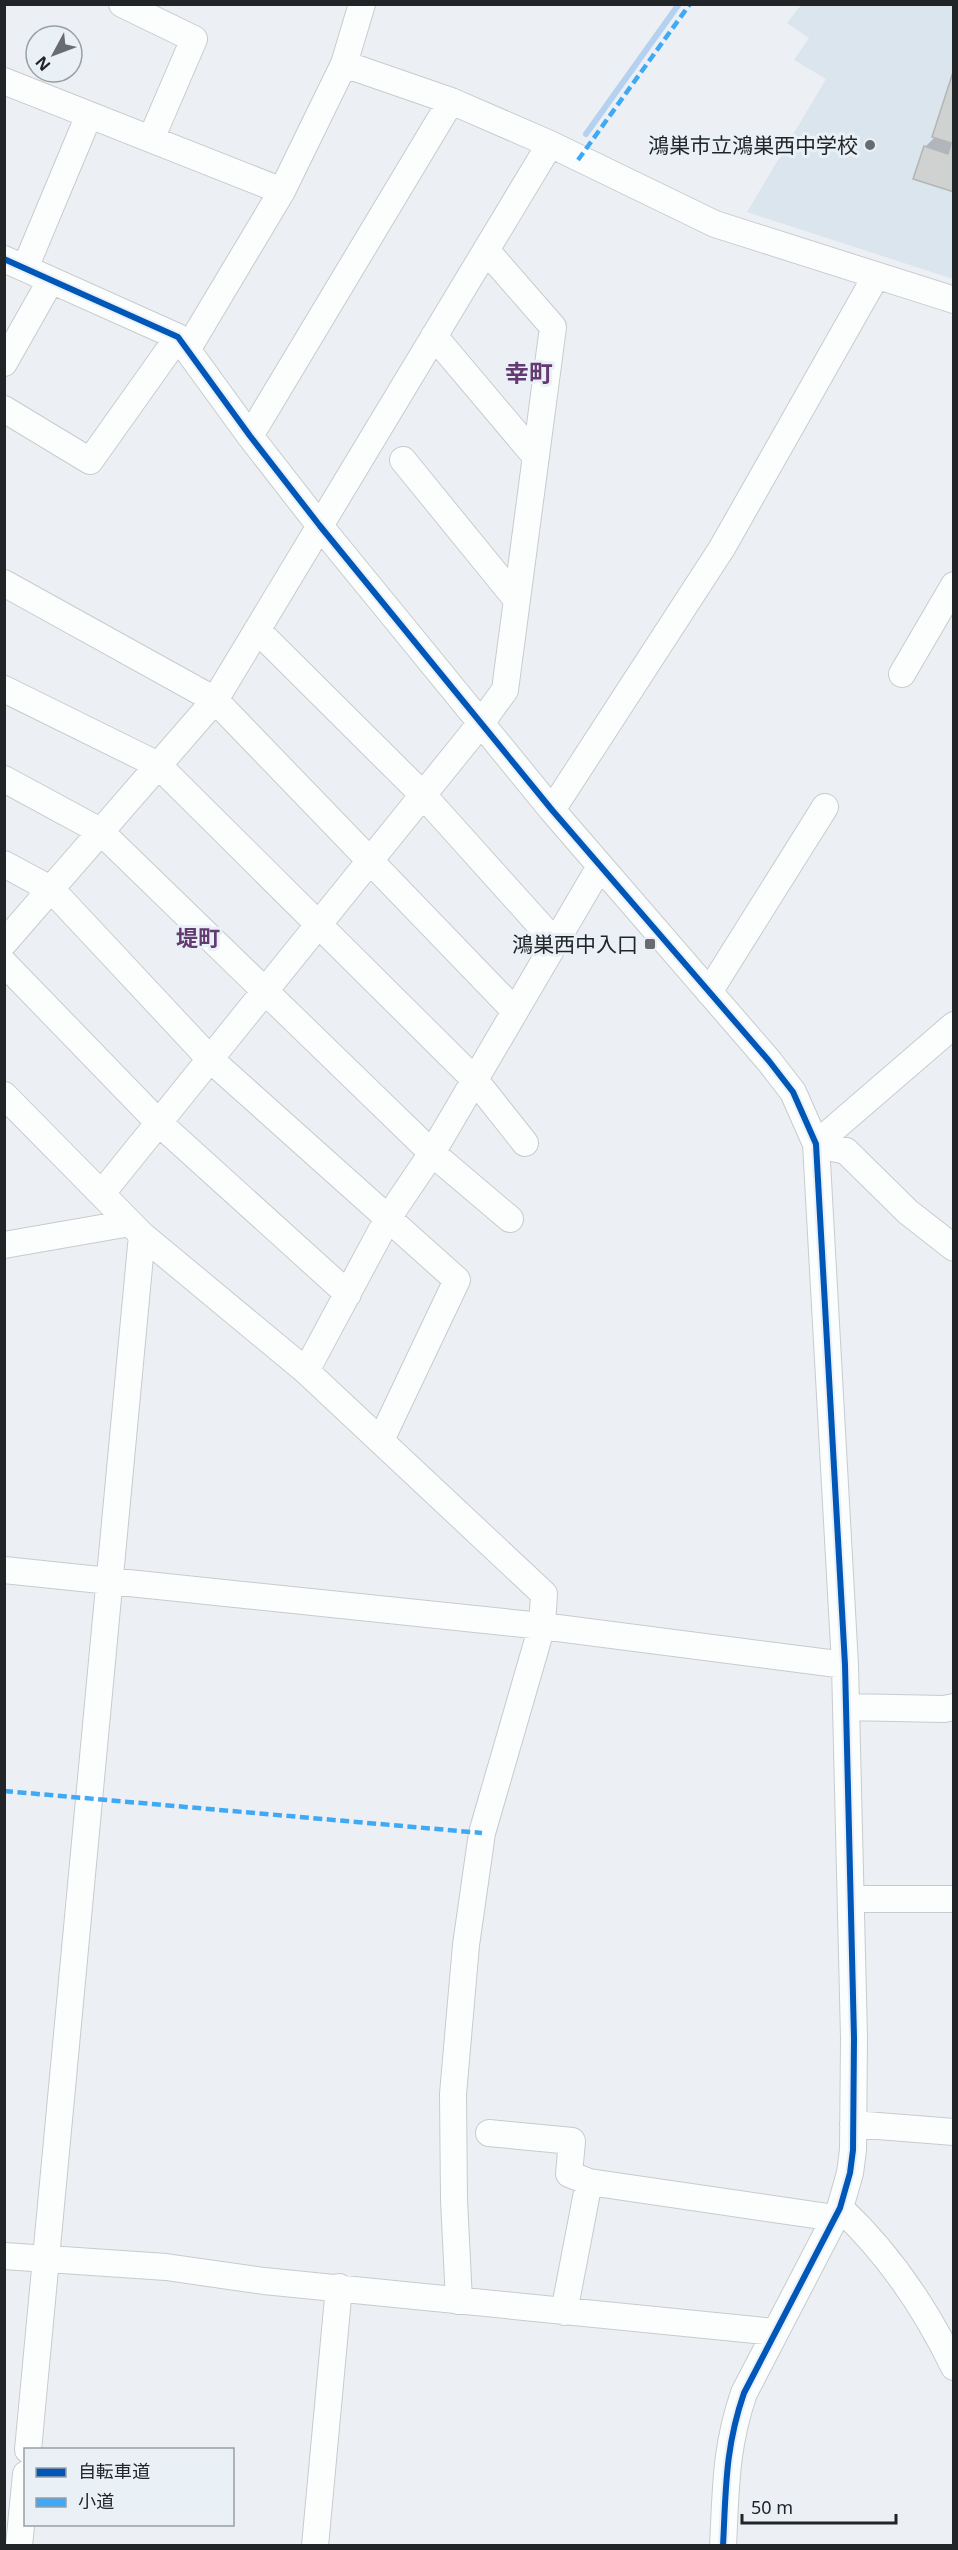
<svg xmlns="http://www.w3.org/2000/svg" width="958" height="2550" font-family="'Noto Sans','Noto Sans JP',sans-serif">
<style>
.built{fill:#dbe5ed}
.shadow{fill:#0003}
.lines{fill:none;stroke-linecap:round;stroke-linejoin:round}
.stream{stroke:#b4d2f0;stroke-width:6}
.building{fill:#d0d1d1;stroke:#b4b5b5;stroke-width:1.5}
.minor-casing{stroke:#c8cbce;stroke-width:28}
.minor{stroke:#fcfdfd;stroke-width:26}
.quiet{stroke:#3fa9f5;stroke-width:4.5;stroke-dasharray:9 4.5;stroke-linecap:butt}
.cycleway-casing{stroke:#e9f1f7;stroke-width:10}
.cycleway{stroke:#0057b8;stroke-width:6}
.poi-dot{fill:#696c6f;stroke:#e9f1f7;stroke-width:2}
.labels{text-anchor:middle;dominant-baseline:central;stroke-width:6;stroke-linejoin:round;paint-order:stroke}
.poi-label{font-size:21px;fill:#222527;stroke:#e9f1f7;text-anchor:end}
.neighbourhood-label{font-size:22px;font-weight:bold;fill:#633a71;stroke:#e9f1f7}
.quarter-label{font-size:24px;font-weight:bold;fill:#633a71;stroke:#e9f1f7}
</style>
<rect width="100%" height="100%" fill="#ecf0f4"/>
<!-- built -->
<path class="built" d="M801 5H953V279L747 212 826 79 794 60 809 38 787 23Z"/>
<!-- shadow -->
<path class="shadow" d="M954 74V191L925 147 936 136Z"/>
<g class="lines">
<!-- stream -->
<path class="stream" d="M586 134 679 4"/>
</g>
<!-- building -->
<path class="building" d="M954 69V192L913 179 924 146 948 154 951 143 932 137Z"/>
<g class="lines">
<defs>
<path id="minor" d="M122 4 194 39 151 139
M344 64 451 101 550 144 715 224 954 300
M4 81 282 191
M4 259 178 337 250 436 320 526 552 810 769 1061 793 1092 816 1144 845 1665 854 2038 853 2150 850 2173 840 2208 744 2393C725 2448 726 2489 723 2546
M25 268 89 115
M434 336 536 457
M187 350 282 191 344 64 362 4
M4 363 51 280
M4 409 90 461 178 337
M250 436 451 101
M403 460 517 600
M4 583 215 700 514 1010
M257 630 423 795 555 942
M902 674 954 585
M4 689 158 765 475 1080 525 1143
M4 779 100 831 432 1153 510 1219
M552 810 722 548 876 276
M4 864 52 890 210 1059 457 1280 381 1440
M4 943 215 700 550 144
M4 963 159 1123 348 1294
M709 992 825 807
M4 1095 142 1235 306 1371 544 1594 542 1626 482 1833 466 1945 453 2094 454 2200 459 2301
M816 1144 954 1025
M816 1144 846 1151 908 1212 954 1248
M102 1193 481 723 505 690 553 327 486 250
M4 1245 130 1223
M306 1371 388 1218 432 1153 599 868
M4 1570 542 1626 845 1665
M846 1707 944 1709 954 1707
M851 1899H954
M853 2124 954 2132
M489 2133 572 2141 569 2174 589 2182 564 2312
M589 2182 835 2218
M840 2208C887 2252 926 2309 954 2367
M4 2256 166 2267 264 2281 775 2332
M28 2450 142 1235
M19 2546 26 2474
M315 2546 339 2287"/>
</defs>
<!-- minor casing -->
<use href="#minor" class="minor-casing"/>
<!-- minor -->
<use href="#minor" class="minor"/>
<!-- quiet -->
<path class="quiet" d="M578 160 690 4
M4 1791 482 1833"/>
<defs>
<path id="cycleway" d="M4 259 178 337 250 436 320 526 552 810 769 1061 793 1092 816 1144 845 1665 854 2038 853 2150 850 2173 840 2208 744 2393C725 2448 726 2489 723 2546"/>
</defs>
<!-- cycleway casing -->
<use href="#cycleway" class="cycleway-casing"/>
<!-- cycleway -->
<use href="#cycleway" class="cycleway"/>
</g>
<!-- markers -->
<g class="poi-dot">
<circle cx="870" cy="145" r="6"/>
<rect x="644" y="938" width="12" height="12" rx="3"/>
</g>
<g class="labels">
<!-- poi labels -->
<g class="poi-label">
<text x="858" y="145">鴻巣市立鴻巣西中学校</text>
<text x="638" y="944">鴻巣西中入口</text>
</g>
<!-- neighbourhood labels -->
<g class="neighbourhood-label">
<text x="198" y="937">堤町</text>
</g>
<!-- quarter labels -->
<g class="quarter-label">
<text x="529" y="372">幸町</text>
</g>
</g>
<!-- border -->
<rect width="958" height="2550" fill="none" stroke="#222527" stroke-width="12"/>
<!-- legend -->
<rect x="24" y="2448" width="210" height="78" fill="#e9f1f7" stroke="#999fa4" stroke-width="1.5"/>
<rect x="36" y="2468" width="30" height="9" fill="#0057b8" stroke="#999fa4" stroke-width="1.5"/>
<text x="78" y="2478" font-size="18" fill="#222527">自転車道</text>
<rect x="36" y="2498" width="30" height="9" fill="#3fa9f5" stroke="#999fa4" stroke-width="1.5"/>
<text x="78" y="2508" font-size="18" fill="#222527">小道</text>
<!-- north arrow -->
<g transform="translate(54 54) rotate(229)"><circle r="28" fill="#e9f1f7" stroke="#999fa4" stroke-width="1.5"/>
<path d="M0-4.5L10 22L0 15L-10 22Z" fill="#696c6f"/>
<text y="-9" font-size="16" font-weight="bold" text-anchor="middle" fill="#222527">N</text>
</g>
<!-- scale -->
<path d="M742 2514v9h154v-9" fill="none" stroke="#222527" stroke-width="3"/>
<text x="751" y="2514" font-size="18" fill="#222527" stroke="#e9f1f7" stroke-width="4.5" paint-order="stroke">50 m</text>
</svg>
